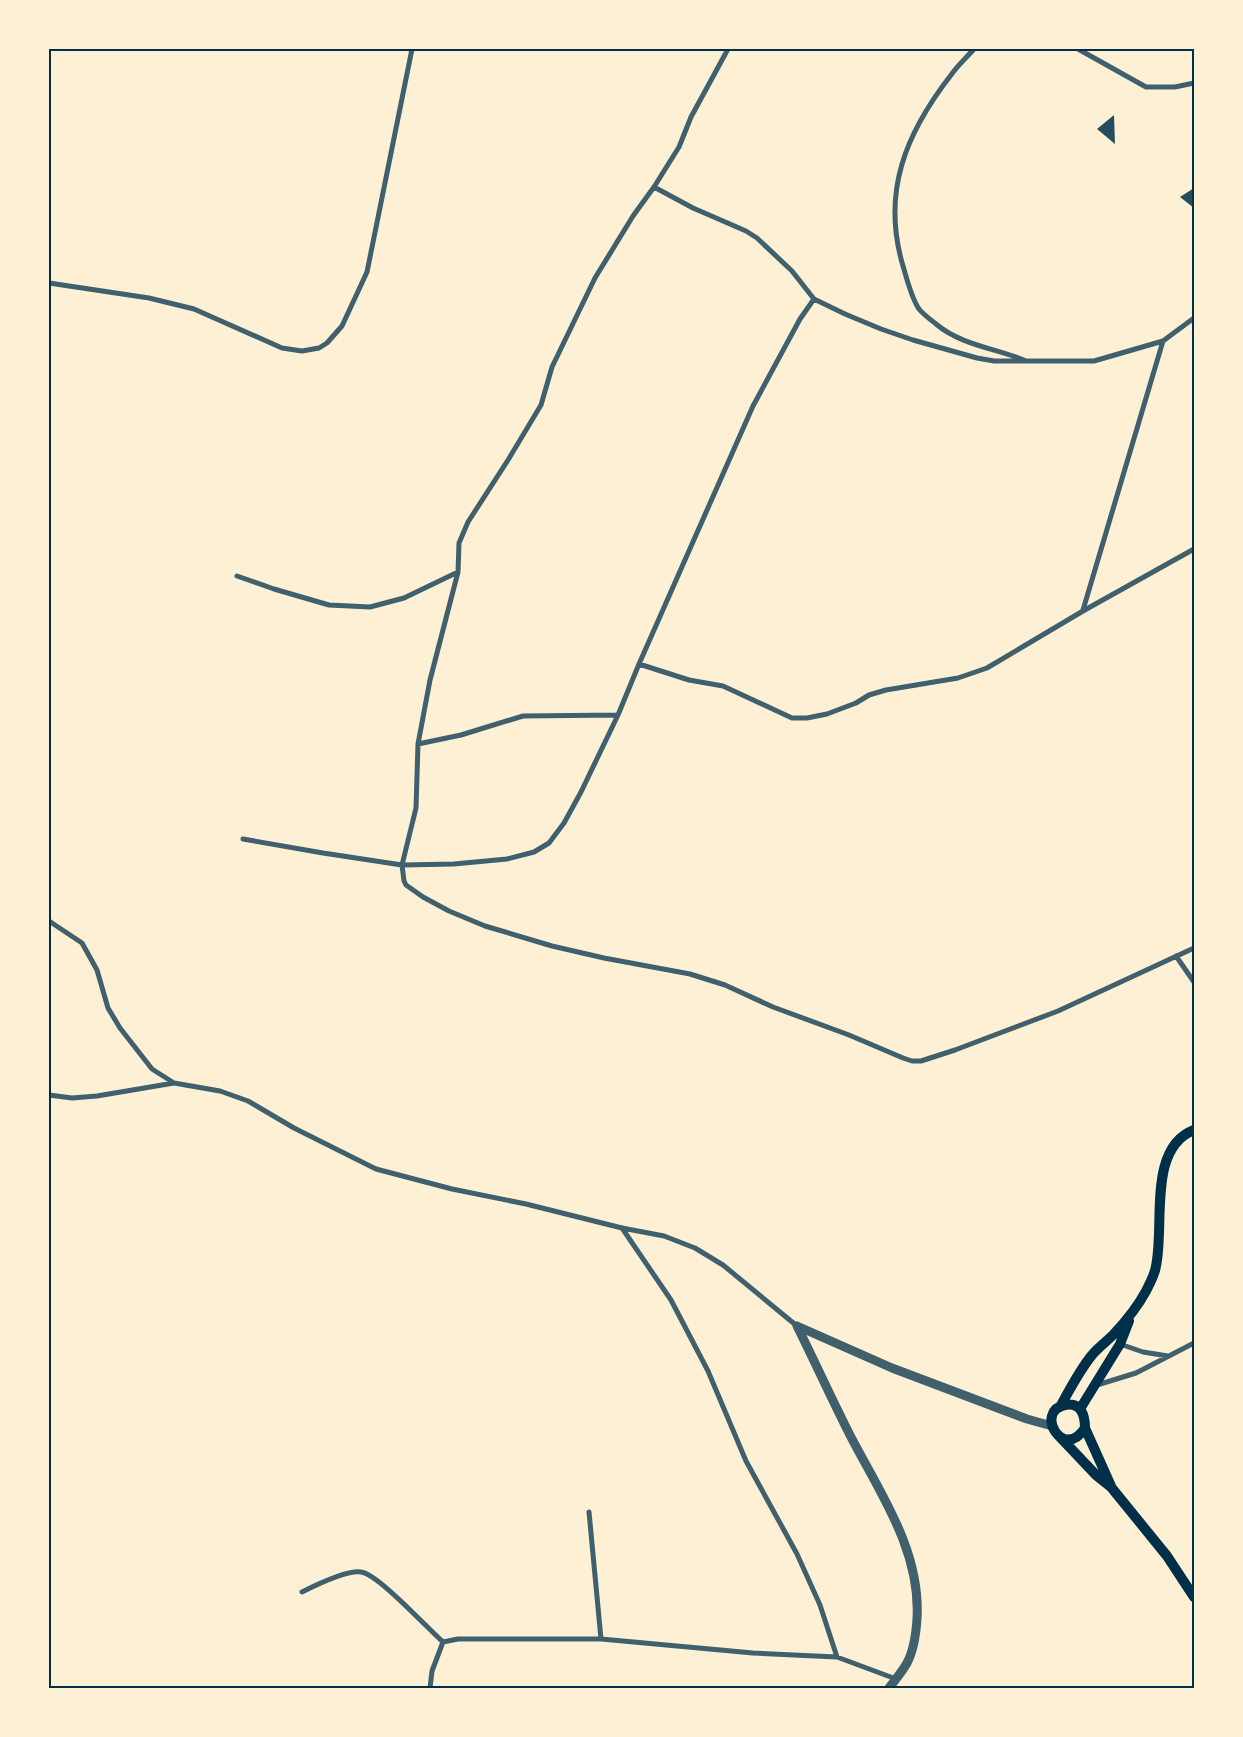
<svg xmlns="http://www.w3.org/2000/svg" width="1243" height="1737" font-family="Poppins,sans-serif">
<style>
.building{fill:#264d5e}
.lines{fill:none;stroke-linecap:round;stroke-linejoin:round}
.minor{stroke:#3f606c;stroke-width:5}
.tertiary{stroke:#3f606c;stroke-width:9}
.secondary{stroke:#003049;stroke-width:10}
.neatline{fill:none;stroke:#003049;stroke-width:2}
</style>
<rect width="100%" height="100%" fill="#fdf0d5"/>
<!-- building -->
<path class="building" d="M1114 115 1115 144 1097 129Z
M1194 188V208L1180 197Z"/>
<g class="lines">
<!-- minor -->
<path class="minor" d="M728 49 691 117 679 147 654 187 633 216 595 278 552 367 541 405 508 460 468 522 459 543 458 572 430 680 418 744 416 808 402 865 404 881 406 885 423 897 449 911 485 926 552 946 604 958 690 974 725 985 773 1007 849 1035 903 1058 912 1061H921L955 1050 1058 1011 1194 948
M974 49C966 58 958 65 951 75 906 133 881 192 903 266 907 279 911 297 919 309 923 314 931 320 936 324 961 345 994 348 1024 360
M1078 49 1146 87H1175L1194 83
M654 187 693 208 746 231 757 238 792 271 814 299 845 314 881 329 913 340 977 358 994 361H1094L1163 341 1194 318
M49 283 149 298 194 309 282 348 302 351 319 348 327 343 342 326 367 272 412 49
M237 576 274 589 329 605 370 607 404 598 458 572
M1083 610 1163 341
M639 664 689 680 723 686 792 718H807L827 714 856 703 869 695 886 690 958 678 987 668 1083 611 1194 549
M418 744 461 735 523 716 618 715
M243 839 323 853 402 865 454 864 507 859 534 852 549 843 564 823 581 792 618 715 639 664 753 406 800 319 814 299
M49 921 82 943 97 970 108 1008 120 1028 152 1069 174 1083
M1176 956 1194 982
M49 1095 72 1098 97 1096 174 1083 220 1091 248 1101 294 1128 376 1169 452 1189 526 1204 622 1228 664 1236 695 1248 723 1265 797 1326
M622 1228 671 1300 708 1371 746 1461 797 1554 820 1605 837 1657
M1120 1344 1143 1352 1168 1356
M1097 1385 1136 1373 1194 1343
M589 1512 601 1639
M302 1592C316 1585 346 1570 361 1572 378 1574 427 1628 443 1642L458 1639H601L753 1653 837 1657 896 1679
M430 1688 432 1671 443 1642"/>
<!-- tertiary -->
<path class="tertiary" d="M797 1326C816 1364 833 1402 852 1439 882 1496 921 1552 917 1619 916 1634 914 1650 907 1663 902 1672 895 1680 889 1688
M797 1326 892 1368 1027 1419 1052 1426"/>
<!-- secondary -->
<path class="secondary" d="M1060 1407C1070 1389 1079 1371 1092 1355 1099 1347 1107 1341 1114 1334 1126 1321 1138 1306 1146 1291 1150 1283 1155 1274 1156 1266 1165 1225 1147 1148 1194 1130
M1080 1409 1120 1344 1129 1321
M1085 1428C1063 1462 1034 1411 1065 1405 1081 1402 1085 1415 1085 1428L1111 1486
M1060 1437 1096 1475 1111 1487 1167 1556 1194 1597"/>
</g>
<!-- border -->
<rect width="1243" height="1737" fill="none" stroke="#fdf0d5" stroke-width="100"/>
<rect x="50" y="50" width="1143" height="1637" class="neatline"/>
</svg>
